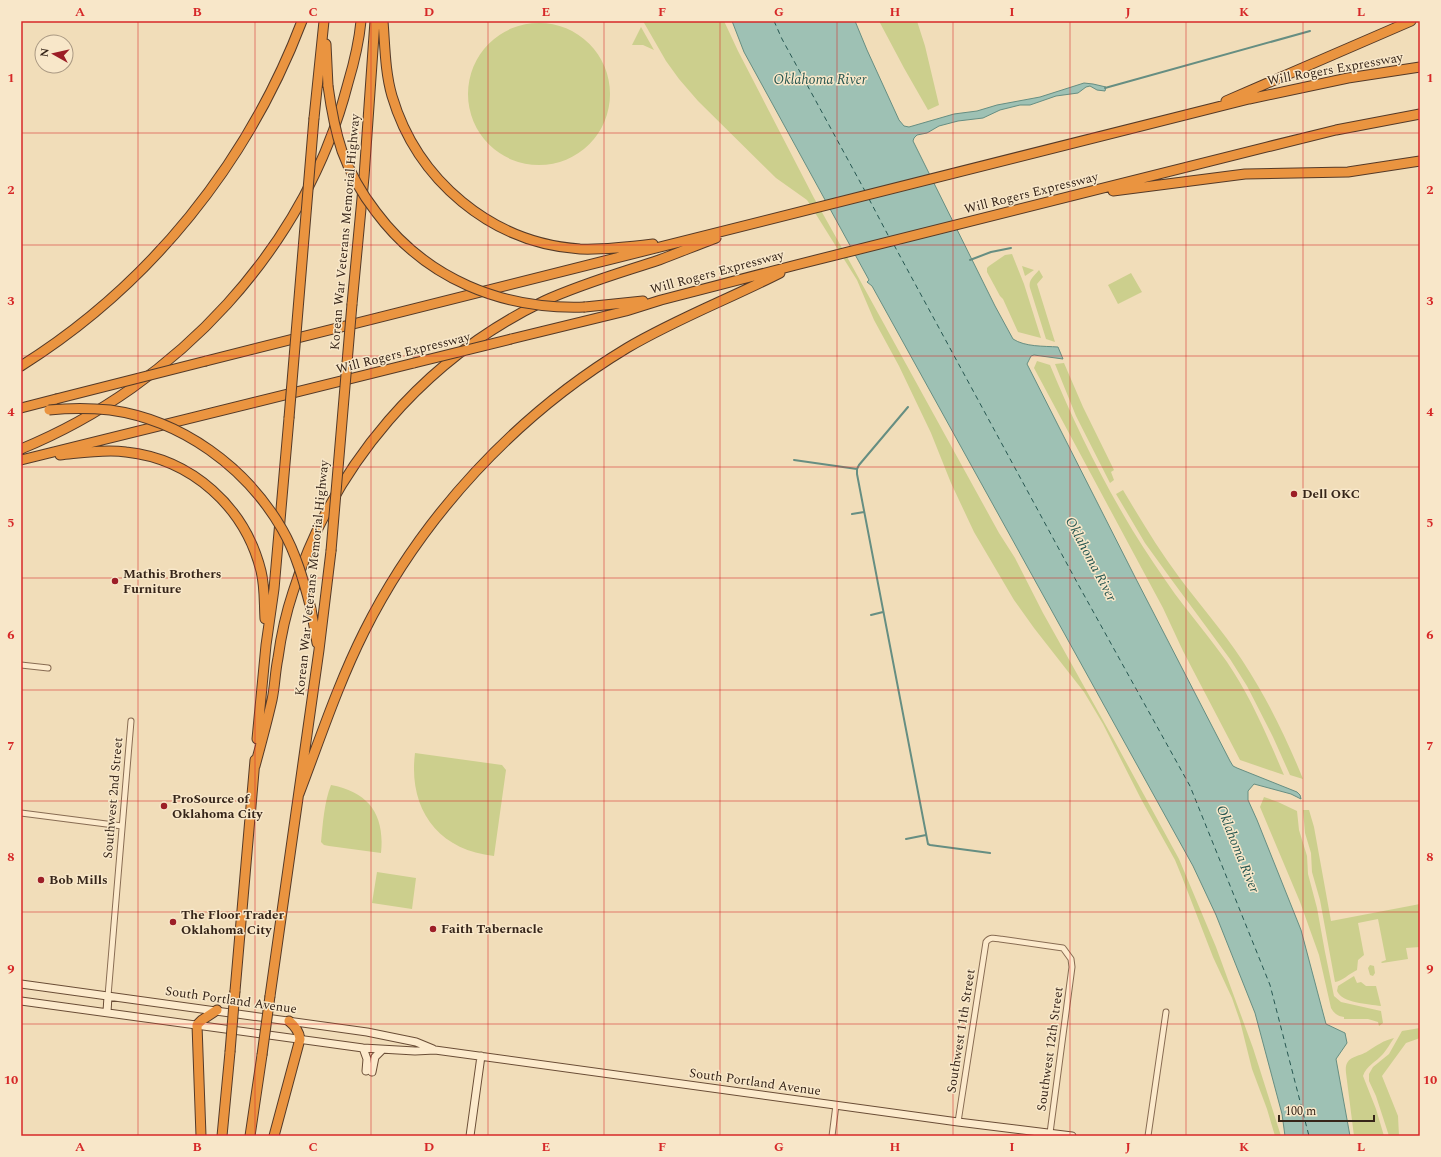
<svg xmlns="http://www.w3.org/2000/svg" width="1441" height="1157" font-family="Spectral,serif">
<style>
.green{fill:#cccf8d}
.water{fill:#9ec1b4;stroke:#668e82}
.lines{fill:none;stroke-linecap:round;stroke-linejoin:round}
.stream{stroke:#668e82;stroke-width:2}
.ferry{stroke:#275751;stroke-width:1;stroke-dasharray:5 4;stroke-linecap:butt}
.street-casing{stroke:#886c53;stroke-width:7}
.secondary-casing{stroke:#6a4d36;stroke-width:9}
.highway-casing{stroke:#553a28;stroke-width:11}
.street{stroke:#fceacc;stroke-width:5}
.secondary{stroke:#fceacc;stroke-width:7}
.highway{stroke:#ea9440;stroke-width:9}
.highway-bridge-casing{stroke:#553a28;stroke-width:11;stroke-linecap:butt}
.highway-bridge{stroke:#ea9440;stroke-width:9}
.grid{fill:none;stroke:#d62828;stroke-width:1;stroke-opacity:0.55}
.poi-dot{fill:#9c1e27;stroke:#f8e7c9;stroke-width:1.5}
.labels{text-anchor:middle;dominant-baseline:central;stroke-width:3;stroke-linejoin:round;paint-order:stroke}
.street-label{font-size:13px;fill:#362519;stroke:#f8e7c9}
.poi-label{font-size:13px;font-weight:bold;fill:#362519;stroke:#f8e7c9;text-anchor:start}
.water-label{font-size:14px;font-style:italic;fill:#275751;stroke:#f8e7c9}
.neatline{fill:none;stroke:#d62828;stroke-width:1.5}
.grid-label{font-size:13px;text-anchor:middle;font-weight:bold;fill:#d62828}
</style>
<rect width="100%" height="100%" fill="#f1ddb9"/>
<!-- green -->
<path class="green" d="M643 21H724L738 51 814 198 851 264 999 533 1015 558 1043 613 1114 740 1179 859 1216 947 1253 1048 1281 1136H1275L1267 1109 1252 1069 1240 1021 1232 998 1213 957 1182 877 1175 860 1141 799 1103 724 1084 692 1034 628 1014 600 974 532 951 483 931 433 899 366 874 320 857 280 807 200 776 178 698 101 679 79 666 61Z
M879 21H917L925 46 939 105 928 110 904 68Z
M468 94a71 71 0 1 1 142 0a71 71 0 1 1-142 0Z
M641 27 654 50 643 45H632Z
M1012 254 1024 284 1041 338 1018 332 1003 299 1000 296 987 272V268L989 266 1005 255Z
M1022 266 1034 270 1025 276Z
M1039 270 1043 277 1037 284 1055 342 1046 339 1030 288C1028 280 1034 276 1039 270Z
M1131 273 1142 292 1118 304 1108 285Z
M1037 361 1050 365C1074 423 1101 478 1133 531 1146 552 1161 574 1175 594 1192 617 1211 639 1227 662 1251 697 1267 736 1284 775L1240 760 1183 651 1163 608 1034 368Z
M1064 363 1083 407 1114 470 1111 472 1114 480 1110 483 1076 416 1055 364Z
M1123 490C1141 520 1158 549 1179 577 1200 605 1223 631 1242 660 1267 698 1286 737 1303 779L1290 775 1273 737 1247 686 1230 659 1171 579 1145 543 1116 494Z
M415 753 502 765 506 770 494 856C437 850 408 808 415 753Z
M331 785C369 792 385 815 381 853L329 846 324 845 321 842C323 823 324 803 331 785Z
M1264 797 1278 802 1297 811 1299 830 1307 856 1308 874 1317 908 1325 952 1334 996 1341 1002 1381 1011 1383 1023 1379 1026 1378 1022 1368 1019H1344V1017C1337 1016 1334 1013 1331 1008L1319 955 1300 902 1260 807Z
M1303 810H1309L1314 827 1331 921 1420 904V947L1406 948 1408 959 1382 963 1381 962 1386 960 1378 919 1358 923 1364 955 1358 960 1357 970C1350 973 1341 982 1335 982L1320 900 1312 872 1311 853 1305 833Z
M377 872 416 878 412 909 372 903Z
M1370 965 1374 966 1375 973 1373 976 1370 975 1368 968Z
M1354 976 1357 983 1361 982 1366 986H1376L1381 1006C1368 1004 1342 1003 1337 991L1338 986Z
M1420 1028V1038L1406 1043 1382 1076 1398 1116 1399 1136H1389L1376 1096 1369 1081V1074L1373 1067 1389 1054 1402 1031Z
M1394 1038C1390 1044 1387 1049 1383 1054 1376 1062 1366 1066 1363 1076L1376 1109 1384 1136H1354L1346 1073C1344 1055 1358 1058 1368 1051 1378 1045 1382 1041 1394 1038Z"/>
<!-- water -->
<path class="water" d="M732 21H855L867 50 899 120 904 126 909 127 954 114 977 111 997 105 1040 97 1084 83 1093 84 1106 87 1105 91 1097 90 1090 86 1086 87 1078 93 1056 96 1030 105H1020L1000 110 983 118 958 121 939 126 927 133 917 135 914 138 913 141 995 306 1013 339C1025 347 1044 346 1058 347L1063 359 1034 355 1031 356 1027 364 1135 577 1230 761 1233 766 1237 768 1297 792 1300 795 1301 799 1291 794 1254 784 1248 791V800L1257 820 1301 930 1326 1024 1345 1033 1347 1043 1336 1059 1350 1136H1285L1282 1114 1255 1013 1216 915 1193 866 872 286 867 282 869 280 744 52Z"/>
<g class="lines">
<!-- stream -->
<path class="stream" d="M1105 88 1310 31
M970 260 991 252 1011 248
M908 407 859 465 857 469V474L928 844 930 845 990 853
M794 460 857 469
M852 514 864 512
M871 615 883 612
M906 839 926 835"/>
<!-- ferry -->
<path class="ferry" d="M774 21 782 39 865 191
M869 199 889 237
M894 245 1079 586 1190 786 1270 985 1309 1136"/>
<defs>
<path id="street" d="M21 665 48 668
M21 813 122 826
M108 996 131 721
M958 1122 986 942C990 937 994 938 1000 939L1063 948 1071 959 1072 967 1050 1133
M832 1136 836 1105
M1148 1136 1166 1012"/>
<path id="secondary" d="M21 984 367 1032 416 1042 433 1049
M21 1001 363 1048 415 1051 435 1050 958 1122 1072 1136
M107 1012 108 996
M363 1048 367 1059 366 1071
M372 1072 375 1057 382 1050
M470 1136 481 1056"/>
<path id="highway" d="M383 21C385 46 385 72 392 96 417 180 491 243 580 249 604 250 629 247 653 244
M326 44 328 86
M1226 101 1411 21
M314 118 324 21
M1113 191 1245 174 1348 172 1420 161
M352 304 364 177 375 21
M585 307 643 301
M511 339 626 311 661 300 796 265 1267 147 1336 130 1420 114
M206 361 1249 99 1348 78 1420 67
M21 366C150 285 248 163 302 21
M21 408 56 399
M21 449C177 385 306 248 348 83 354 63 359 42 361 21
M60 455C81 453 105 449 126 452 192 459 245 507 261 571 265 587 264 603 265 619
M21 460 414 363
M311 609 317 643
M257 739 266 645 274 589 289 418
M255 766C261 744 267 722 272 700 275 686 275 672 278 658 281 636 286 613 293 592 333 465 424 359 544 301 581 284 620 273 659 260 678 253 697 245 716 238
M299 794C320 739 338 684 364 632 422 516 516 415 627 348 676 319 729 299 780 273
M235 991 255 760
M270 996 319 650 331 551
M201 1136 197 1025 202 1020 217 1010
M222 1136 230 1052
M250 1136 262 1055
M274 1136 300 1039C299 1031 295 1026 289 1021"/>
</defs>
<!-- street casing -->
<use href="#street" class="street-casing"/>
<!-- secondary casing -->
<use href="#secondary" class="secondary-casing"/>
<!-- highway casing -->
<use href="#highway" class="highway-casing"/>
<!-- street -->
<use href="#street" class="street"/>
<!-- secondary -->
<use href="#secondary" class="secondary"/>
<!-- highway -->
<use href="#highway" class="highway"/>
<defs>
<path id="highway-bridge" d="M328 86C331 108 335 130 342 151 350 173 362 194 376 212 426 279 502 310 585 307
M414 363 511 339
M56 399 206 361
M49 410C70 408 90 408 110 410 182 420 246 467 282 529 296 553 304 582 311 609
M289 418 314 118
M331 551 352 304
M230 1052 235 991
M262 1055 270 996"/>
</defs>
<!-- highway-bridge casing -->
<use href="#highway-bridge" class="highway-bridge-casing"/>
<!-- highway-bridge -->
<use href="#highway-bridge" class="highway-bridge"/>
</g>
<!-- grid -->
<path class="grid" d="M138 21V1136M255 21V1136M371 21V1136M488 21V1136M604 21V1136M720 21V1136M837 21V1136M953 21V1136M1070 21V1136M1186 21V1136M1303 21V1136M21 133H1420M21 245H1420M21 356H1420M21 467H1420M21 578H1420M21 690H1420M21 801H1420M21 912H1420M21 1024H1420"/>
<!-- markers -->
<g class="poi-dot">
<circle cx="1294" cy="494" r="4"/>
<circle cx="115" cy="581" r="4"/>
<circle cx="164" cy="806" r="4"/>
<circle cx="41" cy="880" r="4"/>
<circle cx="173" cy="922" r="4"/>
<circle cx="433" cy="929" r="4"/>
</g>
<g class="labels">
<!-- street labels -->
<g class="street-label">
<text transform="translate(1335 69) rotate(-10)">Will Rogers Expressway</text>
<text transform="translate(1031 193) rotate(-14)">Will Rogers Expressway</text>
<text transform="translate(345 232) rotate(-85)">Korean War Veterans Memorial Highway</text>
<text transform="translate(717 272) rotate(-15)">Will Rogers Expressway</text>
<text transform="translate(403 353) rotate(-14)">Will Rogers Expressway</text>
<text transform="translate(312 578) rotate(-84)">Korean War Veterans Memorial Highway</text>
<text transform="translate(113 798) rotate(-85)">Southwest 2nd Street</text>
<text transform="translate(231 1000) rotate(8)">South Portland Avenue</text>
<text transform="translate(961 1031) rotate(-81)">Southwest 11th Street</text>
<text transform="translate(1050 1049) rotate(-82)">Southwest 12th Street</text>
<text transform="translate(755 1082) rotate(8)">South Portland Avenue</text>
</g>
<!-- poi labels -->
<g class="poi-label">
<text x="1302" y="494">Dell OKC</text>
<text x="123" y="574">Mathis Brothers<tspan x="123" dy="15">Furniture</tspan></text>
<text x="172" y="799">ProSource of<tspan x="172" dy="15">Oklahoma City</tspan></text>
<text x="49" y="880">Bob Mills</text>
<text x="181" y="915">The Floor Trader<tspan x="181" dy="15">Oklahoma City</tspan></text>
<text x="441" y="929">Faith Tabernacle</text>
</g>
<!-- water labels -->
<g class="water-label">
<text x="820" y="79">Oklahoma River</text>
<text transform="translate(1091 559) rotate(62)">Oklahoma River</text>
<text transform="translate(1238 849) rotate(68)">Oklahoma River</text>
</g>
</g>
<!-- border -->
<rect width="1441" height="1157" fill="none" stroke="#f8e7c9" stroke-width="44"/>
<!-- north arrow -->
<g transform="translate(54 54) rotate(278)"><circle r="19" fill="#f8e7c9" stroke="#aa9983"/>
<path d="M0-3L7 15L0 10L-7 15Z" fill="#9c1e27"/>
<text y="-6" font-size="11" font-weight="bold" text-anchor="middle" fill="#362519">N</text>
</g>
<!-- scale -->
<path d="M1279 1115v6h95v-6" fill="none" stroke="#362519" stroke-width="2"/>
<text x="1285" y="1115" font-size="12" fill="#362519" stroke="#f8e7c9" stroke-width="3" paint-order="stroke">100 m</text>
<rect x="22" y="22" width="1397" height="1113" class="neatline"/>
<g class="grid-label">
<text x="80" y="16">A</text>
<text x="197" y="16">B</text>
<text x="313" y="16">C</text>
<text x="429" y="16">D</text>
<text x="546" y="16">E</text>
<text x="662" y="16">F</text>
<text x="779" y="16">G</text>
<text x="895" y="16">H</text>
<text x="1012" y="16">I</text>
<text x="1128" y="16">J</text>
<text x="1244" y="16">K</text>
<text x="1361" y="16">L</text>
<text x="11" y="82">1</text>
<text x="1430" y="82">1</text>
<text x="11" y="194">2</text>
<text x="1430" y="194">2</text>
<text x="11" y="305">3</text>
<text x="1430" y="305">3</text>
<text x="11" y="416">4</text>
<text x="1430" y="416">4</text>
<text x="11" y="527">5</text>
<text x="1430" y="527">5</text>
<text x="11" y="639">6</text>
<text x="1430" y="639">6</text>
<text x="11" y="750">7</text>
<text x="1430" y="750">7</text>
<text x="11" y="861">8</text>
<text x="1430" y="861">8</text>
<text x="11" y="973">9</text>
<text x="1430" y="973">9</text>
<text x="11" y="1084">10</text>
<text x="1430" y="1084">10</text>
<text x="80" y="1151">A</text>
<text x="197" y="1151">B</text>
<text x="313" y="1151">C</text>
<text x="429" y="1151">D</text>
<text x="546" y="1151">E</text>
<text x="662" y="1151">F</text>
<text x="779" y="1151">G</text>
<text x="895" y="1151">H</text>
<text x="1012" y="1151">I</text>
<text x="1128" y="1151">J</text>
<text x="1244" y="1151">K</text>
<text x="1361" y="1151">L</text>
</g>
</svg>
